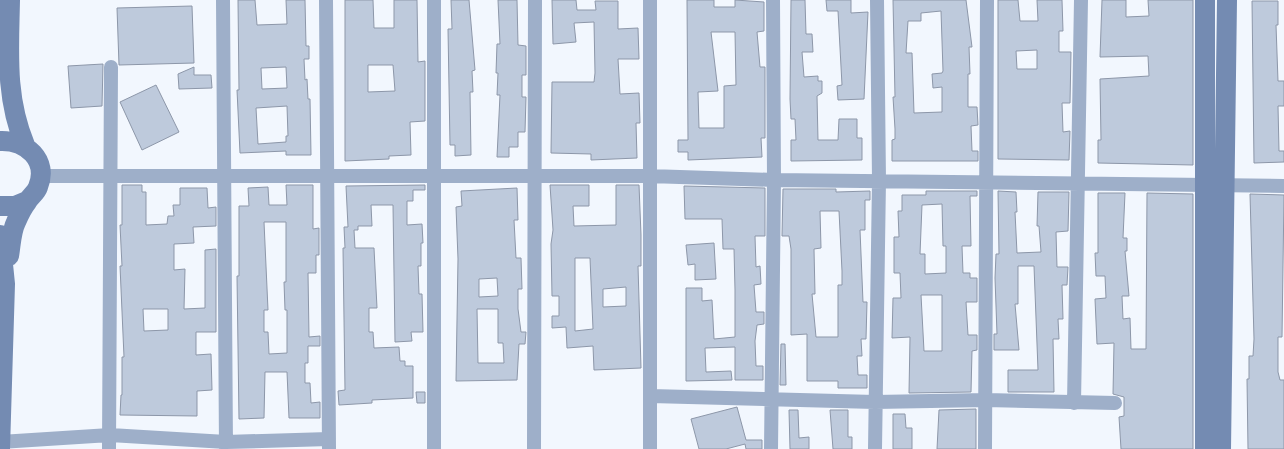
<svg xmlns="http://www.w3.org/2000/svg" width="1284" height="449" font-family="Manrope,sans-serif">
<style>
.building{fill:#becadc;stroke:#8d97a9;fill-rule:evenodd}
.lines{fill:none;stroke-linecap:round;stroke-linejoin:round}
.minor{stroke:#9eafc9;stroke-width:14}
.secondary{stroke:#748bb2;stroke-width:20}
</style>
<rect width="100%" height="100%" fill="#f2f7fe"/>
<!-- building -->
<path class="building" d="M238 0H255L257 25 287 24 286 0H305L306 46H309V59H304L305 80 307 79 308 99H310L311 155H286V151L240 153 237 90H239ZM286 67 287 88 262 89 261 68ZM287 106 288 136H286V142L258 144 256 108Z
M345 0H373L374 28H394V0H417L418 62 425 61V121L410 122 411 155 389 156V159L345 161ZM368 65H393L395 91 368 92Z
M451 0H469L475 70 472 71 473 92H470L471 155 455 156V145H450L448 29H452Z
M498 0H517L518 45 526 46V75H522V97H526L525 132H518V147H509V157H497L500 95H497L498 73H496L497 44H500Z
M552 0H576L577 10H596L595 1H618V29L638 28 639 59H618L620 94 639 93 640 123H636L637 158 591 160V154L551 153 552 82H594L595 73 594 22 574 23 576 42 553 44Z
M687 0H714V7H735V0L764 2V31L757 32 760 67H765V138H761L762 157 688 160V152H678V140H688ZM711 32H735L736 85 724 86V128H699L698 92 718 91Z
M791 0H805L806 34H812L813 52H802L804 77 818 76V81H822V93L817 96 818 140H838L839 119H857V138H862V160L791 161V140H796L795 119H791L790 99Z
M826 0H851V13L868 12 864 99 838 100 837 86 842 85 838 11H827Z
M893 0H966L972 47H969L970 74H968V107H977L978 125 971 126 972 151H978V161H892V140L895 139V129L893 97H895ZM941 11 943 71 942 73 932 74 933 88 942 87V112L914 113 912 53H906L908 21H921V13Z
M998 0H1018L1020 21H1038L1037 0H1062L1063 31H1059V52H1071L1070 103H1062L1063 132 1070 131 1069 160 998 159ZM1037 50V69H1017L1016 51Z
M1102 0H1126V17L1149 16 1148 0H1193V165L1098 163V140H1101L1100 79 1149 76 1148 56 1100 57Z
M1252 1H1278V25H1276L1278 81H1284V106H1278L1279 151H1284V162L1254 163Z
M192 6 194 63 119 65 117 8Z
M103 64 102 106 71 108 68 66Z
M194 67V75H211L212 88 179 89 178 74Z
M156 85 179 132 142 150 120 102Z
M122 185H142V192H146V225L167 224 168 216H174L173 205H180V188H207L208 208 216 207V226L193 227 194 243 174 244V270L185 269 184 309 205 308V250L216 249V332H196V355L211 354 212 390 197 391V416L120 415 121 395H122V357H124L120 266H122L120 225H122ZM143 309H168V330L144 331Z
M286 185H313V229L319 228V255H316V273H308L309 337 320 336V346H308V363H305V383H310L311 403 320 402V418H289L287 372H265L264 418 239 419 237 276H239V206H249L248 188 268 187 269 205H287ZM264 222H286V282H284L285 310H287V353L269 354 268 332H264V310H268Z
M425 185V190H413V201H407V225L422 224 423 243H421V266H418L419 294H422L423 332H411L412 341 395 342 393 205H371L372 226H358V230H354L355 248H374L377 308H369V332H373L374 348 399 347 400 361H405V366H413V398L372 400V403L339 405 338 391 345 390 343 248H345L344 227H348L346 186Z
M550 185H589V206H573L574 226 616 225V185H639L641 235V266H638L641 368 594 370 593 346 567 348 566 327 552 328V316H559V296H552L551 244 553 230ZM575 258H590L593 329 575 331ZM626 287V306L603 307V289Z
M684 186 765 188V236H755L756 267 760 266 761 284 754 285 756 312H764V324L757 325 755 341 756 366H763V380H735V347L705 348 706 372 731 371 732 380 686 381V288H702V301L712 300 714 339 735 337V290L734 249H723L722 219H685Z
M517 188 518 220H514L516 258H521L522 289H518V309L521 332H526L525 344H519L517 380 456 381 458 259 456 207 462 206 461 191ZM497 278 498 296 479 297V279ZM477 309H498V343H503L504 363H478Z
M783 189H836V192L870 191V200H865V230H860L863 302H867L866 339H861L862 356H857L858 375H867V388H838V381H807V334L791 335V249L789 236H782ZM820 211H839L842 271V285H838V337H816L812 294H815L814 249 821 248Z
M926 191H977V196H970L971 246H962L963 273H970V278H977V302H966L968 335H977V350L972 351 971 392 909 393 910 337 892 338 893 298H901L900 273H894V237H899L898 211H902V195H926ZM942 204 943 246H946V273L925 274V254H920L922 205ZM921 295H942V351H924Z
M998 191 1016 192 1017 212H1015L1017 253 1041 252 1039 226H1037L1038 192H1069L1068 231 1056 232 1057 267H1068L1067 285H1062L1063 319H1058L1059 339H1053L1054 392H1008V370H1038L1034 266H1018V304H1015L1019 350H994V334H997L995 278 996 254H999Z
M1098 193H1125L1123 238H1127V251H1125L1129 296H1122L1123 319 1130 318 1131 349H1146L1147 193 1193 194V449H1121L1119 417 1124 416V397L1113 394 1114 343 1097 344 1095 299 1106 298 1105 276H1096L1095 253H1098Z
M1250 194 1284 195 1282 337H1278V372L1280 380H1284V449H1248L1247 379H1249V356H1253L1254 339Z
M714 243 716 279 695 280V264L688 265 686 245Z
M781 344H785L786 385H780Z
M416 392H425V403H417Z
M737 407 746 440H762V449H746L745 444 726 449H699L691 419Z
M976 409V449H937L939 410Z
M789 410H798L799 438 809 437V449H790Z
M830 410H848V437H852V449H833Z
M893 414H905L906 428H912V449H893Z"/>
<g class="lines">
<!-- minor -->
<path class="minor" d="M223 0 226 449
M326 0 329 449
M434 0V449
M42 176H649L774 180 1284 186
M651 396 875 402 986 400 1115 403
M1074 403 1081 0
M0 442 110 435 226 442 329 439
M109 449 111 67
M534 449 535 0
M650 449V0
M771 449 774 180 773 0
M875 449 879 180 877 0
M985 449 987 0"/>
<!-- secondary -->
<path class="secondary" d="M10 0C9 52 5 97 25 145
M0 141C26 140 49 160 38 187 36 193 30 196 27 202 22 208 19 215 16 222 11 232 11 245 9 256
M0 206H15L27 201
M0 235 5 284 0 449
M1205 449V0
M1221 449 1227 0"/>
</g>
</svg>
